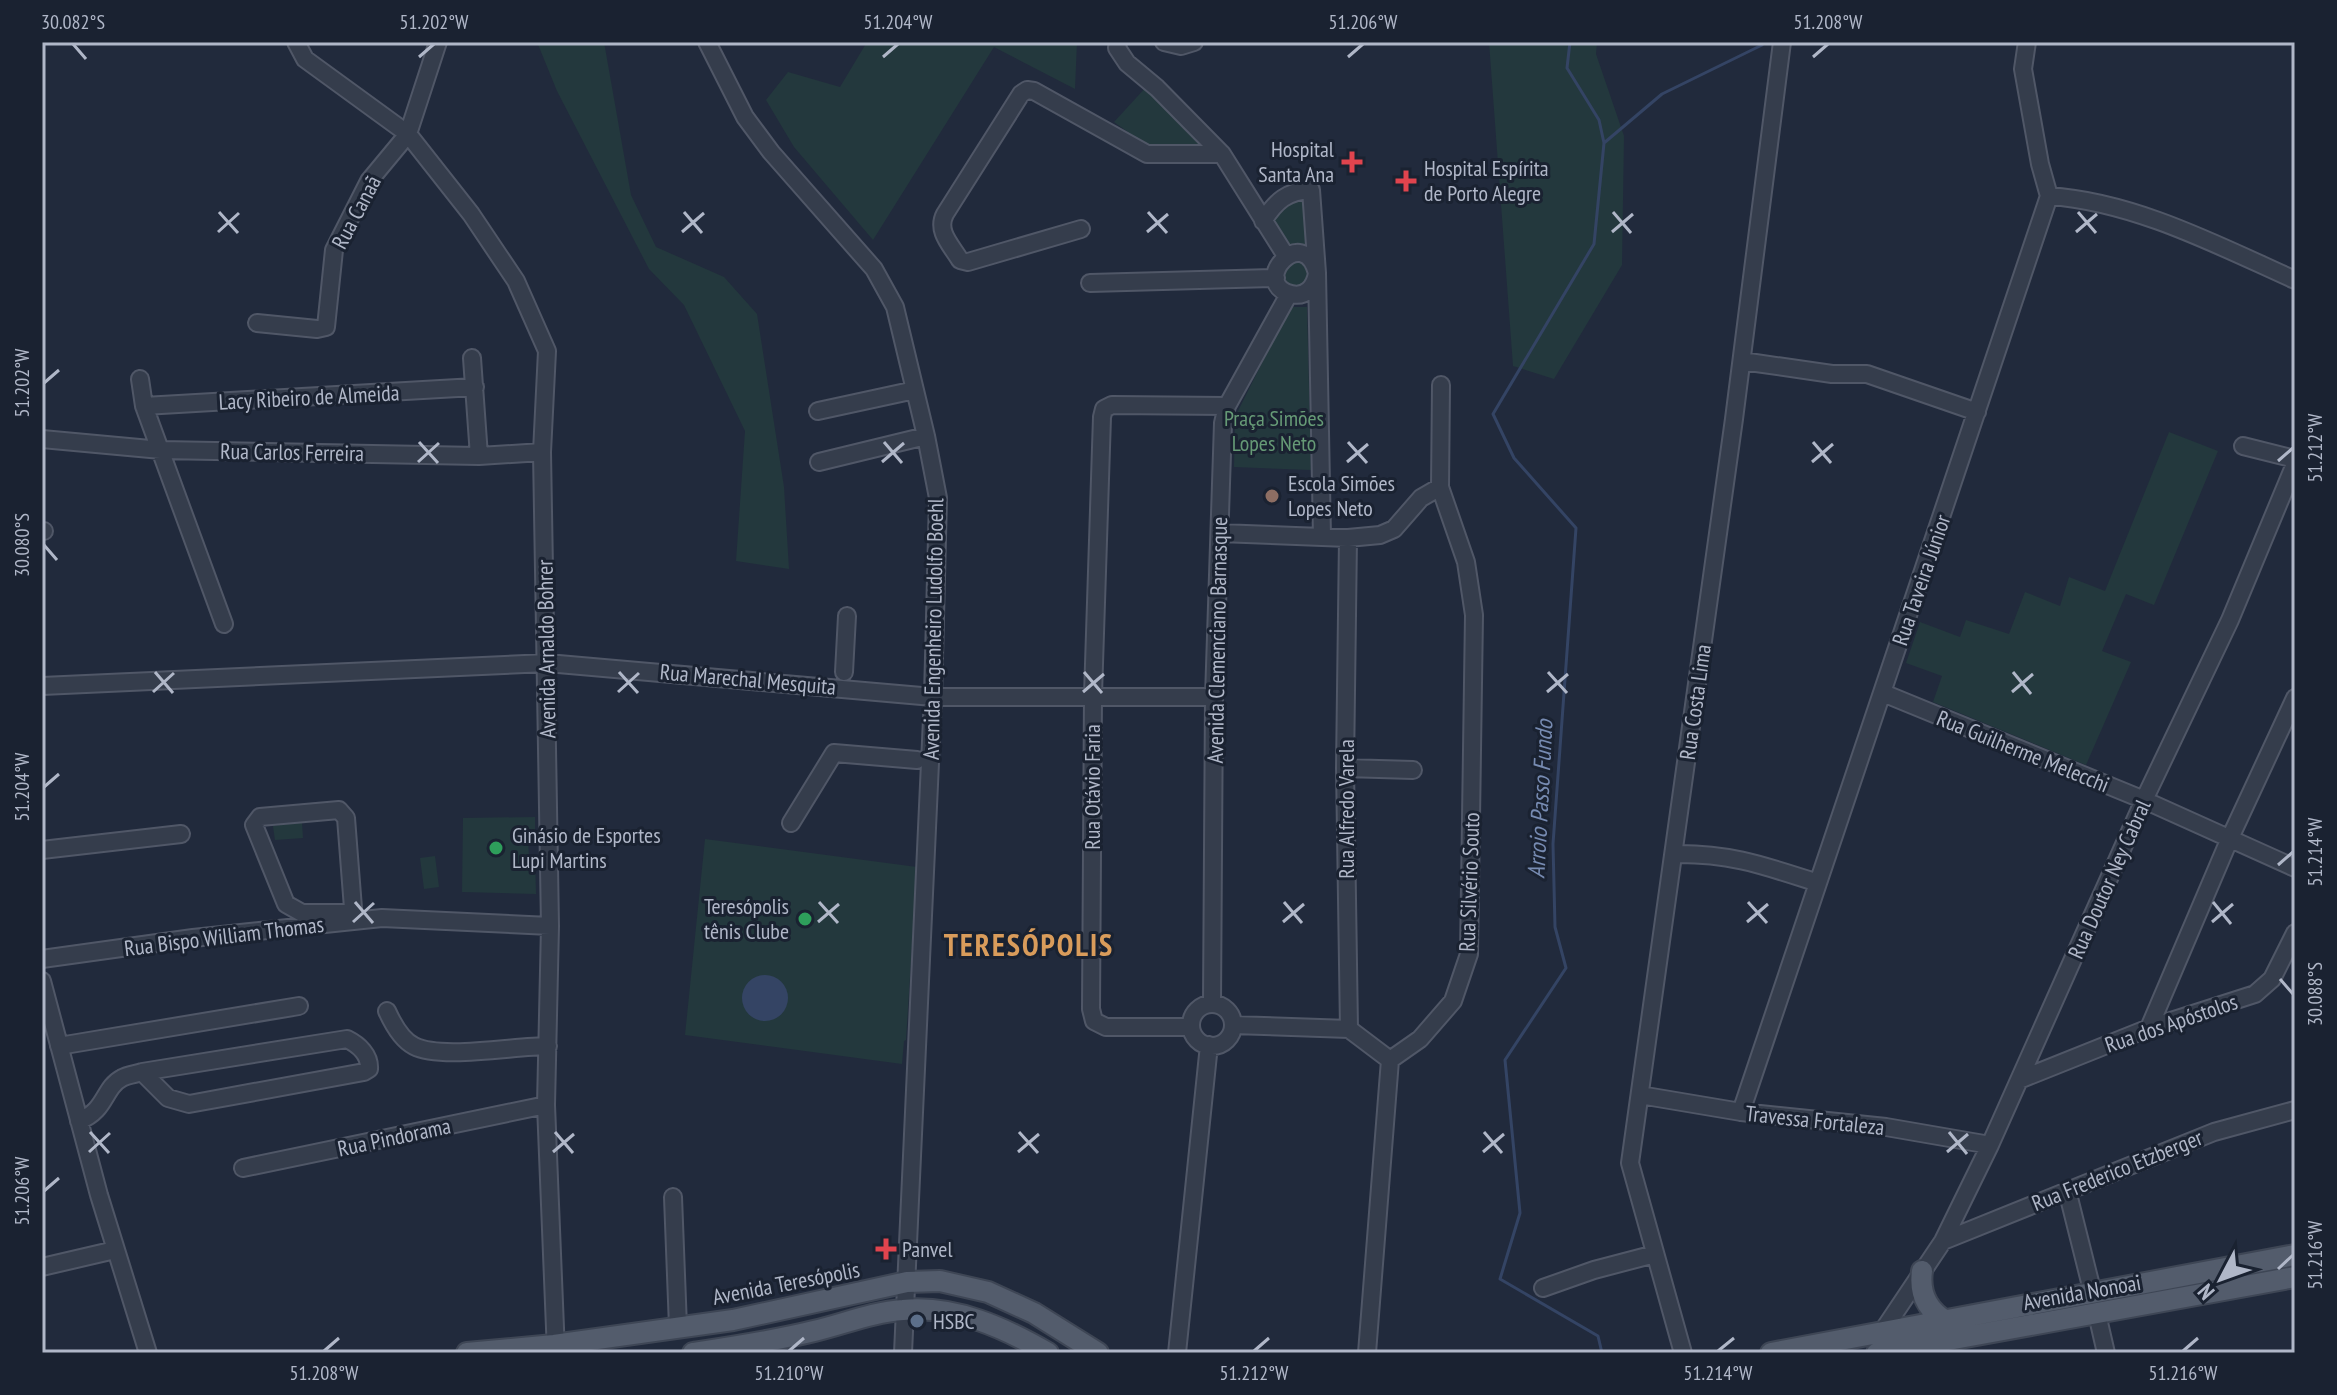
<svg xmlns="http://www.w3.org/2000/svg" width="2337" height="1395" font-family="'PT Sans Narrow',sans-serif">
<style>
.green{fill:#23383d}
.water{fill:#344464}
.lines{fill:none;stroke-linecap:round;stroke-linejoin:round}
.stream{stroke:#344464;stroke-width:3}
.minor-casing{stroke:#505767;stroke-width:20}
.major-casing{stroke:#3e4655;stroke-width:24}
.minor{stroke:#353d4c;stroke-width:16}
.major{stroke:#535c6c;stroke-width:20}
.ticks{fill:none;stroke:#b0b7c8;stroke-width:3}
.health-dot{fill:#e0444e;stroke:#1a2231;stroke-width:3}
.education-dot{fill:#8d6e63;stroke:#1a2231;stroke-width:3}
.leisure-dot{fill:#2e9e5b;stroke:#1a2231;stroke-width:3}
.service-dot{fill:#5c6f8a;stroke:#1a2231;stroke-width:3}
.labels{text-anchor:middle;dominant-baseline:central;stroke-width:6;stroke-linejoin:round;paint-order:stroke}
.poi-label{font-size:22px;fill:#b0b7c8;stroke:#1a2231;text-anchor:start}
.street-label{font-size:22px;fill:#b0b7c8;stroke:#1a2231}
.park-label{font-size:22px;fill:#669a76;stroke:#1a2231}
.water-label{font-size:24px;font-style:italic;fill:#778bb2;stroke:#1a2231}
.district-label{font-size:30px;font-weight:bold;letter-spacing:2px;fill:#d99c5b;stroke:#1a2231}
.neatline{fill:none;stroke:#b0b7c8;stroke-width:3}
.ticks-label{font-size:20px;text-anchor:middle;fill:#b0b7c8}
</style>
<rect width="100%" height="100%" fill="#212a3c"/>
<!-- green -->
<path class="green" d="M537 42H604L631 195 656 247 724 277 757 314 784 487 789 569 736 561 745 431 684 305 649 269 557 91Z
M867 42H1077L1075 89 994 47 873 240 794 147 766 100 788 72 840 87Z
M1489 42H1597L1596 54 1624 136 1622 265 1554 379 1513 366Z
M1147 86 1201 146H1147L1114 122Z
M1304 195 1307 245 1288 244 1271 220 1275 210Z
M1294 258 1311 268 1306 288 1286 287 1281 267Z
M1290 307H1307L1311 470 1234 467 1235 417Z
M2169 432 2218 451 2154 605 2126 594 2102 651 2131 662 2086 765 1933 702 1942 676 1906 663 1920 622 1960 637 1966 620 2009 634 2025 592 2060 606 2069 577 2105 591Z
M535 817V836L528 837 529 859H535L536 894 462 892 463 818Z
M302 822 303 838 275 840 273 826Z
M705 839 917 867 906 1040 904 1041 902 1064 685 1035Z
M435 856 439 887 424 889 420 858Z"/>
<!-- water -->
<path class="water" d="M742 998a23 23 0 1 1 46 0a23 23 0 1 1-46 0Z"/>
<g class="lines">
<!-- stream -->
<path class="stream" d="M1570 42 1567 68 1599 120 1604 143 1594 244 1493 414 1514 458 1576 528 1553 844 1555 927 1566 968 1505 1060 1520 1213 1500 1279 1598 1336 1602 1353
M1604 143 1662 94 1762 45"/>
<defs>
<path id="minor" d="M296 42 305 59 408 134 471 214 516 281 547 351 542 452 550 926 546 1105 556 1353
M707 42 745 117 771 152 874 269 895 307 926 436 938 498 933 697 903 1353
M1118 42 1117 48 1127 63 1157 88 1222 154 1286 256
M1164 42 1181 46 1194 42
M2049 196C2135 202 2217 245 2295 280
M1263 221C1276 201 1287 191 1311 190L1317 273C1315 286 1306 298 1291 294 1249 283 1303 222 1317 273L1322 537
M1081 229 968 262 960 260C951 245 936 231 945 214L1021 94 1027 90 1034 91 1147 154H1222
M1090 283 1276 278
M257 323 317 329 326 327 334 250 369 181 408 134 438 42
M472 358 479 456
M1742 361 1832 374H1867L1977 412
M140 379 144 406 224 624
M144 406 475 387
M818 411 915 390
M42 439 161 450 479 456 542 452
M2243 446 2295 459
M819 462 926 436
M42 531H44
M1220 533 1348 538 1380 535 1394 529 1421 498 1440 487
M1348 538 1345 768 1349 1029
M844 672 847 616
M42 686 547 663 933 697H1214
M1883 693 2144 800 2295 868
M1345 768 1413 770
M791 823 834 753 917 760
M42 850 181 834
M1674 854C1730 853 1765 866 1818 883
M344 913H302L286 904 254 825 260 817 339 810 346 818 354 921
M42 959 193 938 382 918 550 926
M42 981 99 1195 148 1353
M1212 1003 1214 697 1223 423 1227 406 1289 294
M1191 1025a21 21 0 1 1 42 0a21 21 0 1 1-42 0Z
M387 1011C392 1022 402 1040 414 1046 441 1060 514 1046 548 1046
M1233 1025 1349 1029
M1191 1027H1106L1094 1021 1091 1009 1093 695 1102 417 1104 409 1112 405 1227 406
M2149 1028 2230 838 2295 698
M1349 1029 1390 1060
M59 1046 299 1006
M2019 1080 2149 1028 2255 994 2272 979 2295 933
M1640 1095 1741 1112 1886 1127 1990 1145
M1741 1112 2049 196 2040 164 2023 69 2027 42
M79 1121C107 1110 103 1088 122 1078 127 1075 136 1074 142 1072L347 1039C359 1045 370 1055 369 1069L364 1072 189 1104 168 1098 142 1072
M243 1168 546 1105
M2067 1190 2093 1294
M673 1197 678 1327
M1943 1241 2214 1132 2295 1110
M42 1267 115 1250
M1543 1288 1594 1270 1655 1254
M2097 1314 2106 1353
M1882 1332 1943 1241 1990 1145 2144 800 2230 620 2295 464
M1177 1353 1209 1045
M1367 1353 1390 1060 1420 1039 1453 1001 1469 954 1474 615 1466 562 1440 487 1441 385
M1683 1353 1630 1163 1734 419 1782 42"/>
<path id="major" d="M1922 1271C1919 1293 1927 1310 1946 1321
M467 1353 554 1345 733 1320 907 1282 940 1281 988 1292 1034 1313 1098 1353
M693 1353C733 1347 774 1341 814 1331 844 1324 872 1312 903 1310 955 1305 1005 1328 1048 1353
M1771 1353 2295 1255
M1877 1353 2295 1277"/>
</defs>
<!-- minor casing -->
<use href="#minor" class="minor-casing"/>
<!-- major casing -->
<use href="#major" class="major-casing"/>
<!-- minor -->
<use href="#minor" class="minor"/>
<!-- major -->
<use href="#major" class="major"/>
</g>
<!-- ticks -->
<path class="ticks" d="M73 44 86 59M419 57 434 44M883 57 898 44M1348 57 1363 44M1813 57 1828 44M219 212 238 233M684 212 702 233M1148 212 1167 233M1613 212 1631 233M2078 212 2096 233M218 232 239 213M682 232 704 213M1147 232 1168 214M1612 232 1633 214M2076 232 2097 214M44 383 59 370M419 442 438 463M884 442 902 463M1348 442 1367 463M1813 442 1831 463M2278 461 2293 448M418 462 439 443M882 462 904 443M1347 462 1368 444M1812 462 1833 444M44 545 57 560M155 672 173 693M619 672 638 693M1084 672 1102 693M1548 672 1567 693M2013 672 2031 694M153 692 174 673M618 692 639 673M1083 692 1104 674M1547 692 1568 674M2012 692 2033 674M44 787 59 774M2278 865 2293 852M355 902 373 923M819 902 838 923M1284 902 1302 923M1748 902 1767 923M2213 902 2231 924M353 922 374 903M818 922 839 904M1283 922 1304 904M1747 922 1768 904M2212 922 2233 904M2280 979 2293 994M90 1132 109 1153M555 1132 573 1153M1019 1132 1038 1153M1484 1132 1502 1153M1949 1132 1967 1154M89 1152 110 1133M553 1152 574 1134M1018 1152 1039 1134M1483 1152 1504 1134M1947 1152 1968 1134M44 1191 59 1178M2278 1269 2293 1255M324 1351 339 1338M789 1351 804 1338M1254 1351 1269 1338M1718 1351 1734 1338M2183 1351 2198 1338"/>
<!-- markers -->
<g class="health-dot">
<path d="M1348 150h8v8h8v8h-8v8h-8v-8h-8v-8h8z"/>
<path d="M1402 169h8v8h8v8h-8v8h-8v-8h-8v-8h8z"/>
<path d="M882 1237h8v8h8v8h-8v8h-8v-8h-8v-8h8z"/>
</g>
<circle class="education-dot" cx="1272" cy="496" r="8"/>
<g class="leisure-dot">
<circle cx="496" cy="848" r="8"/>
<circle cx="805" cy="919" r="8"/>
</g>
<circle class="service-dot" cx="917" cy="1321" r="8"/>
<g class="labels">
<!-- poi labels -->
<g class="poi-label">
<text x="1334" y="149" text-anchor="end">Hospital<tspan x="1334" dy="25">Santa Ana</tspan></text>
<text x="1424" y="168">Hospital Espírita<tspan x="1424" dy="25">de Porto Alegre</tspan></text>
<text x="1288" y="483">Escola Simões<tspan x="1288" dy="25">Lopes Neto</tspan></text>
<text x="512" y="835">Ginásio de Esportes<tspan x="512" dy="25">Lupi Martins</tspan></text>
<text x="789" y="906" text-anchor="end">Teresópolis<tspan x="789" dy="25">tênis Clube</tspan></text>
<text x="902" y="1249">Panvel</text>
<text x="933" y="1321">HSBC</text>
</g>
<!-- street labels -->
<g class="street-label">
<text transform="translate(356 212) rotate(-62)">Rua Canaã</text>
<text transform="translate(309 397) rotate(-3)">Lacy Ribeiro de Almeida</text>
<text transform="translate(292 452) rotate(1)">Rua Carlos Ferreira</text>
<text transform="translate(1921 580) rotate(-71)">Rua Taveira Júnior</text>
<text transform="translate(933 629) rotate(-89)">Avenida Engenheiro Ludolfo Boehl</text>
<text transform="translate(1217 640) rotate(-89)">Avenida Clemenciano Barnasque</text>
<text transform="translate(546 649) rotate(-91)">Avenida Arnaldo Bohrer</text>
<text transform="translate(748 679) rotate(5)">Rua Marechal Mesquita</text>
<text transform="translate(1695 702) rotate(-82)">Rua Costa Lima</text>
<text transform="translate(2023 751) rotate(22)">Rua Guilherme Melecchi</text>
<text transform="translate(1092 787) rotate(-90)">Rua Otávio Faria</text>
<text transform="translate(1346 809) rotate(-90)">Rua Alfredo Varela</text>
<text transform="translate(2109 879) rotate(-66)">Rua Doutor Ney Cabral</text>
<text transform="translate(1469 882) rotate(-88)">Rua Silvério Souto</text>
<text transform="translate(224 936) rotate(-7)">Rua Bispo William Thomas</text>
<text transform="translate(2171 1023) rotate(-19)">Rua dos Apóstolos</text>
<text transform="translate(1815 1120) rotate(6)">Travessa Fortaleza</text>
<text transform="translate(394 1137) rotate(-12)">Rua Pindorama</text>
<text transform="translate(2117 1170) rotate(-22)">Rua Frederico Etzberger</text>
<text transform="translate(786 1283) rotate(-11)">Avenida Teresópolis</text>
<text transform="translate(2082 1292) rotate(-10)">Avenida Nonoai</text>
</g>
<!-- park labels -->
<g class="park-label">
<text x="1274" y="418">Praça Simões<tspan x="1274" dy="25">Lopes Neto</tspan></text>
</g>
<!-- water labels -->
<g class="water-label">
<text transform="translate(1540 799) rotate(-87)">Arroio Passo Fundo</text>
</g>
<!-- district labels -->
<g class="district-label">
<text x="1029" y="944">TERESÓPOLIS</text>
</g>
</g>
<!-- border -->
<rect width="2337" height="1395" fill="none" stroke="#1a2231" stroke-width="88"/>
<!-- north arrow -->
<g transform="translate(2221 1279) rotate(229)" stroke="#1a2231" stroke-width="6" paint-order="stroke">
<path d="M0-6L14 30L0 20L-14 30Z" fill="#b0b7c8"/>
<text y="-12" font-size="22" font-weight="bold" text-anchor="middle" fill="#b0b7c8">N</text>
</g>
<rect x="44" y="44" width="2249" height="1307" class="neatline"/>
<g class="ticks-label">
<text x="73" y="29">30.082°S</text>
<text x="434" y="29">51.202°W</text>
<text x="898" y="29">51.204°W</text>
<text x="1363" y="29">51.206°W</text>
<text x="1828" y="29">51.208°W</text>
<text transform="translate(22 383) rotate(-90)" y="7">51.202°W</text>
<text transform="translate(2315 448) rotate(-90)" y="7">51.212°W</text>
<text transform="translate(22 545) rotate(-90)" y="7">30.080°S</text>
<text transform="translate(22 787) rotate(-90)" y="7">51.204°W</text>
<text transform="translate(2315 852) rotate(-90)" y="7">51.214°W</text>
<text transform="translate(2315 994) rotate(-90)" y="7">30.088°S</text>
<text transform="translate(22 1191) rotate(-90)" y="7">51.206°W</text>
<text transform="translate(2315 1255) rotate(-90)" y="7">51.216°W</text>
<text x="324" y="1380">51.208°W</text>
<text x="789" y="1380">51.210°W</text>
<text x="1254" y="1380">51.212°W</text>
<text x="1718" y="1380">51.214°W</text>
<text x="2183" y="1380">51.216°W</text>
</g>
</svg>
